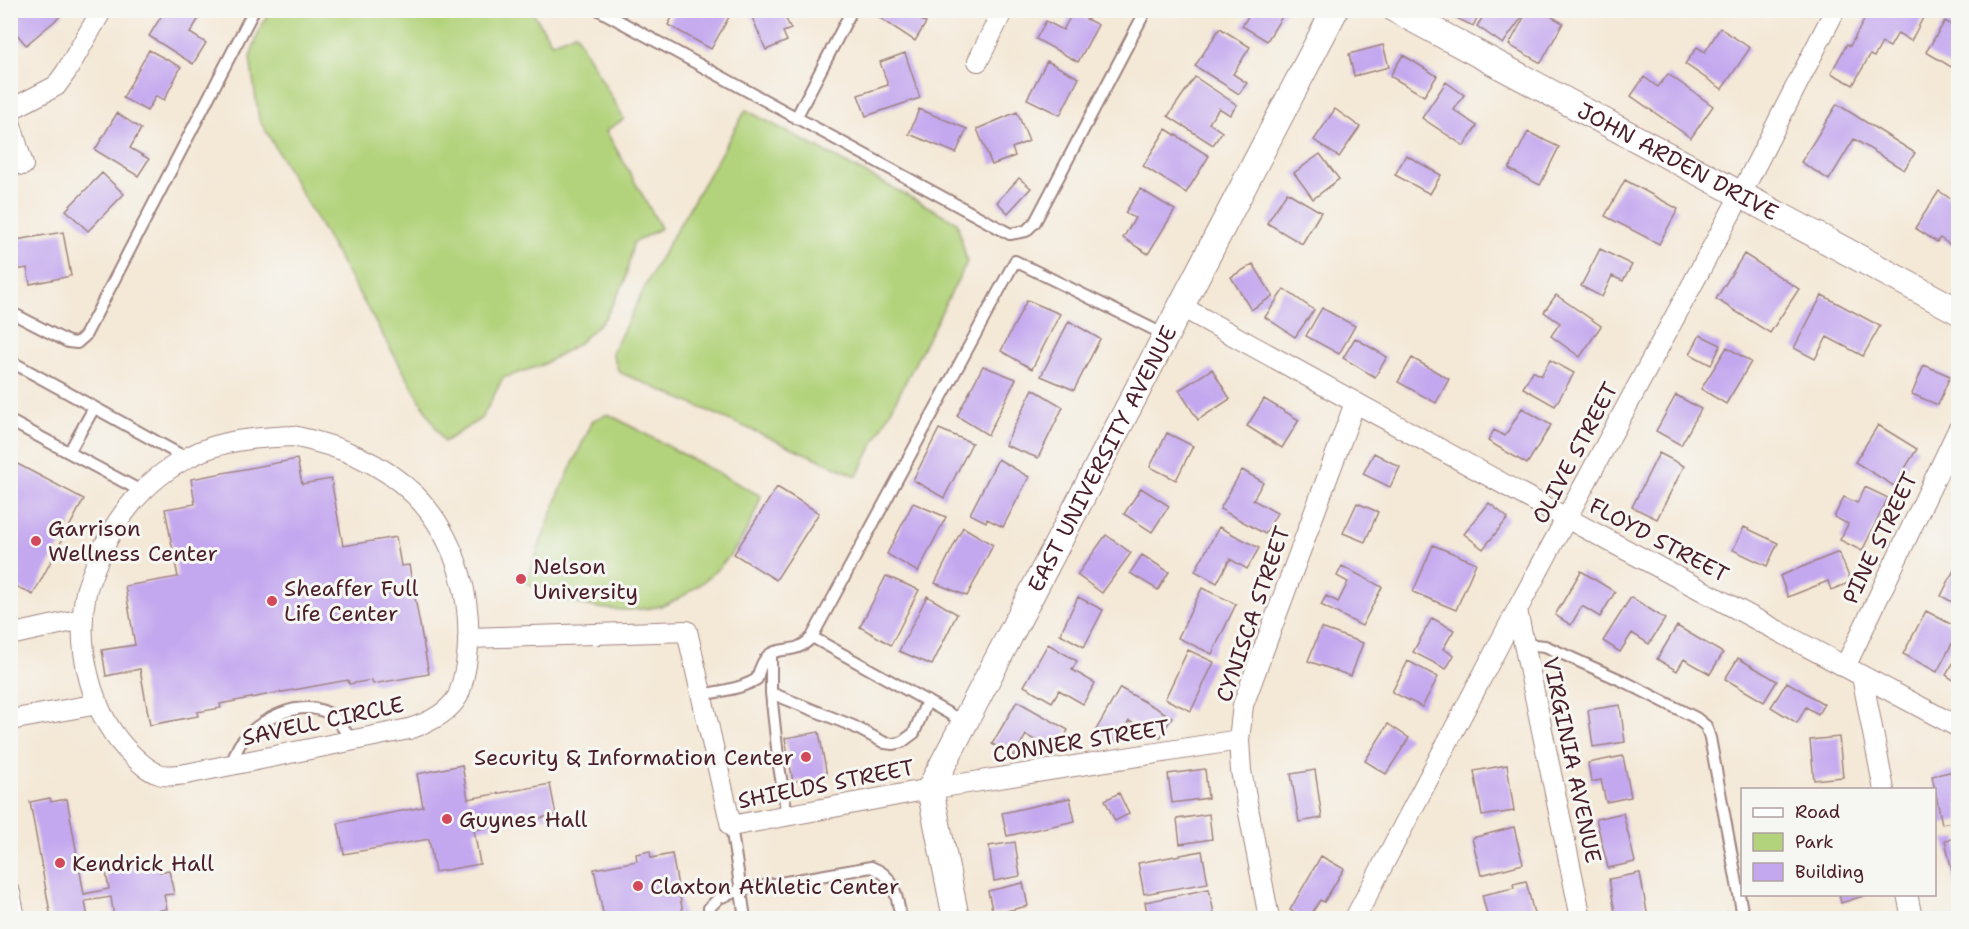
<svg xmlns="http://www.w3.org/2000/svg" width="1969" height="929" font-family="'Shantell Sans',sans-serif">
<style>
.green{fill:#b2d37b;stroke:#7e7953;stroke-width:1.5}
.building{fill:#c4a8ef}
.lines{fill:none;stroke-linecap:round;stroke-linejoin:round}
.service-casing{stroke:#9f8480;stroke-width:14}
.minor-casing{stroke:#9f8480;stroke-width:22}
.tertiary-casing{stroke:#9f8480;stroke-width:28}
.service{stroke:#fff;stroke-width:10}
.minor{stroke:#fff;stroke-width:20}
.tertiary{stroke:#fff;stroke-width:26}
.poi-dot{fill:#d1495b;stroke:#f6f6f2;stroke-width:2}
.labels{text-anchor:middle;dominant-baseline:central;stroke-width:6;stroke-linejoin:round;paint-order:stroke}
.street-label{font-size:22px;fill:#4a1f2b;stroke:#f6f6f2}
.poi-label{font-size:22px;fill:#4a1f2b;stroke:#f6f6f2;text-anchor:start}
</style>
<rect width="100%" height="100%" fill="#f6f6f2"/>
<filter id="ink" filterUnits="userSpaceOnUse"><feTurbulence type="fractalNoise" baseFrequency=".0167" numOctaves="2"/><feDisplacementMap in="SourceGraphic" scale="12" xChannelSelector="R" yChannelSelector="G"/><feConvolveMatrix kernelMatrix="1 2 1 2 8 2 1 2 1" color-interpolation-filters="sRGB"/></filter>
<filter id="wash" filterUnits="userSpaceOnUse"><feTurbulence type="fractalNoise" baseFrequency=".008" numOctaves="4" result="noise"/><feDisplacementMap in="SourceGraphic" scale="24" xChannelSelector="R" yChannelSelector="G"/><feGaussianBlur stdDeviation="1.35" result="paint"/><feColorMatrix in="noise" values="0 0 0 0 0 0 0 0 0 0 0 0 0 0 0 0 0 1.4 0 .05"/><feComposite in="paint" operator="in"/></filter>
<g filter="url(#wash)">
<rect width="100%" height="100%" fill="#f4e8d6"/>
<!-- green -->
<path class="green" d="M270 11H532L552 43 575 33 624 119 606 131 661 228 633 243 625 281 605 318 578 344 542 365 503 378 482 418 444 442 259 119 250 58 260 28Z
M746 110 957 222 967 262 857 476 619 372 612 353 655 267Z
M608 414 761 496C751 529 735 554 710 576 697 587 683 598 667 604 655 609 640 609 627 610 589 610 559 600 526 582L560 491 593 420Z"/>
<g id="blocks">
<!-- building -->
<path class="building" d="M10 10H60L63 14 26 45 10 26Z
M165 10H204L190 33 206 43 193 64 149 36Z
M676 10H717L729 17 711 49 668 25Z
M749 10H796L798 14 786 19 791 29 783 32 787 41 766 50Z
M880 10H919L915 16 926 23 915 41 877 16Z
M1252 10H1286L1267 41 1242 26Z
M1450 10H1481L1473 26 1448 14Z
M1487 10H1527L1503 44 1477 26Z
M1528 10H1540L1563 23 1541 63 1509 45Z
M1864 10H1923L1926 12 1911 41 1898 33 1890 47 1882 43 1874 57 1870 55 1853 85 1831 73 1847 44 1850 46 1868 13Z
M1073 12 1098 25 1078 62 1036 39 1046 21 1063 30Z
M1945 21 1958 29V71L1926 52Z
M1220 28 1250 47 1233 74 1247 83 1239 94 1195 66Z
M1720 28 1750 48 1722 89 1685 64 1697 47 1705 52Z
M1383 45 1389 67 1354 76 1349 54Z
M149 50 181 67 164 100 156 96 147 111 123 98Z
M905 53 920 98 866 116 858 95 888 85 880 62Z
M1403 55 1437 76 1424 96 1390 76Z
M1047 61 1079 78 1060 115 1027 99Z
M1668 74 1713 106 1691 138 1631 96 1644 77 1658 87Z
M1195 77 1237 105 1230 115 1219 108 1209 123 1222 132 1213 145 1168 116Z
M1446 82 1464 95 1454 110 1477 126 1464 146 1422 118Z
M1837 104 1915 153 1904 170 1854 139 1829 180 1801 162Z
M919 109 967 129 956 153 909 134Z
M1335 109 1360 127 1339 157 1314 140Z
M1017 112 1029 141 1012 148 1015 156 992 165 977 129Z
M117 113 141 129 130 148 149 159 138 176 95 150Z
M1166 129 1209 156 1186 193 1143 166Z
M1528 132 1559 147 1540 185 1509 169Z
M1320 154 1339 179 1313 199 1294 173Z
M1406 155 1441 175 1430 194 1395 175Z
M102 173 124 194 88 231 66 210Z
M1019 178 1031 188 1008 213 997 202Z
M1625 180 1678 209 1659 244 1605 216Z
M1140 189 1175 210 1148 254 1123 238 1135 218 1125 213Z
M1939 191 1958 204V250L1940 238 1937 242 1915 228Z
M1287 192 1321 212 1302 244 1267 223Z
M63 232 71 276 30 284 27 268 10 271V241Z
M1600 249 1632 265 1623 281 1612 276 1602 297 1581 286Z
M1744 254 1799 289 1770 333 1716 299Z
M1253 264 1273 296 1251 310 1231 277Z
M1284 289 1314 310 1295 337 1265 317Z
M1556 295 1601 326 1580 357 1551 336 1560 323 1544 312Z
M1822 295 1880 326 1863 356 1827 337 1815 359 1794 348Z
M1027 300 1060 314 1032 369 1001 351Z
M1322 308 1355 326 1339 354 1306 336Z
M1069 321 1100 339 1074 390 1041 376Z
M1700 335 1721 345 1711 365 1690 354Z
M1355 338 1387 357 1375 377 1343 358Z
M1727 347 1751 362 1726 404 1701 389Z
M1412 358 1449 379 1436 403 1398 382Z
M1550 360 1574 373 1555 406 1523 388 1533 371 1541 376Z
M1924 365 1950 376 1938 405 1912 394Z
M983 366 1016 379 988 435 957 416Z
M1212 369 1230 399 1198 420 1179 390Z
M1033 389 1063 407 1038 458 1005 445Z
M1676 395 1701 409 1681 445 1656 431Z
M1264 399 1299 420 1282 448 1247 426Z
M1522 408 1551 425 1527 464 1488 441 1494 430 1505 436Z
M1878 425 1917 449 1894 486 1855 462Z
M939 429 972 443 944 498 913 480Z
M1167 433 1193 446 1176 480 1150 467Z
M1374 453 1400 467 1390 487 1363 474Z
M1659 453 1684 466 1657 519 1632 507Z
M297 459 302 484 331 479 343 546 396 537 401 566 409 565 429 674 373 684 372 680 349 684 348 680 266 695 220 704 221 708 197 712 198 716 150 725 140 669 106 676 102 650 135 645 125 586 178 577 165 509 195 504 191 479Z
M998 459 1029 477 1003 527 987 519 986 522 970 514Z
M10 460 84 499 33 595 10 583Z
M1242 470 1263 482 1253 500 1277 513 1265 534 1220 509Z
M777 487 819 513 776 580 734 554Z
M1865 487 1888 498 1862 551 1840 540 1848 524 1834 517 1844 497 1857 503Z
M1141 488 1169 506 1152 532 1124 514Z
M913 503 946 517 918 572 887 554Z
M1357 503 1378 512 1365 542 1343 533Z
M1489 503 1508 518 1483 549 1464 534Z
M963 527 993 545 967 596 935 583Z
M1219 527 1259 548 1247 569 1230 559 1217 583 1195 571Z
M1744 527 1778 543 1767 566 1733 550Z
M1106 535 1131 553 1102 593 1077 575Z
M1433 545 1476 563 1456 610 1413 592Z
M1839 552 1851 582 1831 590 1828 581 1788 597 1780 576Z
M1142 555 1169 572 1158 590 1130 573Z
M1958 562V605L1941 596Z
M1342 566 1382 587 1362 626 1321 605 1326 596 1338 602 1348 582 1337 576Z
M1581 571 1615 592 1600 617 1582 606 1571 625 1555 615Z
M886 576 919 590 891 645 860 627Z
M1202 588 1236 604 1212 654 1178 638Z
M927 596 957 614 932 665 899 651Z
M1078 597 1103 610 1084 647 1060 634Z
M1631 597 1665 619 1649 644 1632 633 1620 652 1603 641Z
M1926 611 1958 628V632L1937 672 1903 654Z
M1432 618 1454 630 1443 649 1454 655 1446 669 1413 652Z
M1677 626 1723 653 1710 674 1684 659 1677 671 1657 659Z
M1321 628 1363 643 1351 676 1308 661Z
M1048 644 1077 661 1072 670 1095 683 1083 704 1059 690 1052 702 1024 686Z
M1188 650 1214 662 1191 711 1165 699Z
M1958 655V683L1946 675Z
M1738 658 1777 681 1764 702 1725 679Z
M1408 661 1438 677 1422 707 1392 692Z
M1787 682 1824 704 1818 714 1806 707 1797 723 1771 707Z
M1120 688 1172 717 1160 738 1129 721 1117 742 1096 730Z
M1017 701 1068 730 1056 752 1026 735 1014 756 992 744Z
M1620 705 1625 742 1593 747 1588 710Z
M1388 724 1409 738 1386 774 1365 761Z
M819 732 827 776 818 777 819 786 803 789 802 780 793 782 785 738Z
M1839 737 1843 777 1814 780 1810 740Z
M1623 756 1631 797 1606 802 1601 780 1591 782 1588 763Z
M462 765 468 799 550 784 556 815 474 830 480 864 435 872 429 839 344 854 338 823 423 807 417 774Z
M1507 765 1514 811 1482 816 1474 771Z
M1205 769 1208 798 1172 803 1168 774Z
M1315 770 1322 818 1299 822 1291 774Z
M1958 770V821L1942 824 1932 776Z
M1119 793 1129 814 1115 821 1105 800Z
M50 798 51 802 67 799 84 894 109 889 105 867 157 858 160 872 169 870 174 894 164 895 167 909 114 918 111 897 85 901 88 918H51L30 802Z
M1070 798 1075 821 1007 836 1002 813Z
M1623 813 1635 862 1608 868 1596 819Z
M1209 814 1212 839 1180 844 1177 819Z
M1514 827 1523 864 1481 875 1472 838Z
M1958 838V884L1955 885 1945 840Z
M1015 842 1020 876 994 881 989 846Z
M650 851 651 858 672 854 684 918H604L594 869 637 861 636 854Z
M1202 851 1208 883 1144 894 1138 863Z
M1321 856 1344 869 1324 902 1320 900 1309 918H1305L1290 910Z
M1640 873 1648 918H1616L1609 879Z
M1526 881 1535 918H1488L1482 895 1514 888 1513 884Z
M1023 883 1028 906 993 914 988 891Z
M1209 889 1215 918H1148L1145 902Z
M1839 894H1866V895L1841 903Z"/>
</g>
</g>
<g filter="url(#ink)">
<use href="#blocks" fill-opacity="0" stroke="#9f8480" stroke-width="1.5"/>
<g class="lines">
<defs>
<path id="service" d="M599 10 1010 234 1026 231 1035 222 1146 10
M796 118 852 10
M10 312 68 342 77 343 85 336 254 10
M10 361 186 458
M10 421 141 491
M69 452 94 408
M1524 644 1545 646 1625 682 1696 718 1706 726 1710 738 1743 916 1729 918
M771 654V693L853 726 885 743 893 744 902 742 914 733 927 701
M771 693 779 766 787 815
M701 695C720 691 741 689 757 679 768 633 789 663 812 637
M964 722 812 637 1015 261 1165 335
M231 765C234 758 236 750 240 744 258 720 298 698 328 713 338 718 345 731 352 741
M731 826 745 918
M711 918 709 908 719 898 740 890 871 867C896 876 896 895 901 918"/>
<path id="minor" d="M978 61 1003 10
M10 110 56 86 66 72 102 10
M10 122 23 165
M1180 306 1529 498 1958 727
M293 436C339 446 380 461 415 495 458 539 475 605 466 665 464 675 462 687 458 696 448 714 428 723 409 729L186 774C178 775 166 777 159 774 148 771 141 763 133 756 91 717 75 648 86 592 88 584 92 575 95 567 113 519 145 479 191 456 222 439 258 438 293 436Z
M1517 610 1581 918
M10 635 82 619
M468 638 687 631 731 826 930 789 1239 740
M1845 667 1958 430
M1862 676 1884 790
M10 720 98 704
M10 893 15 918
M1907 894 1912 918
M1269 918 1241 771 1239 740 1243 705 1355 403
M1355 918 1517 610 1741 194 1835 10"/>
<g id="tertiary">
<path id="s1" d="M1396 10 1958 311"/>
<path id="s2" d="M956 918 930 789 1335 10"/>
</g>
</defs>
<!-- service casing -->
<use href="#service" class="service-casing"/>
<!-- minor casing -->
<use href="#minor" class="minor-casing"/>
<!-- tertiary casing -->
<use href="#tertiary" class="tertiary-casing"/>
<!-- service -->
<use href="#service" class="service"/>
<!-- minor -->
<use href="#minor" class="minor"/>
<!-- tertiary -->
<use href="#tertiary" class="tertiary"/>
</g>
</g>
<!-- markers -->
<g class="poi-dot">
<circle cx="36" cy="541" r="6"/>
<circle cx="521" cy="579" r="6"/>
<circle cx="272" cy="601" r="6"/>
<circle cx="806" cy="757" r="6"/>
<circle cx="447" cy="819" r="6"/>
<circle cx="60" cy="863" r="6"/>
<circle cx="638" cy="886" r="6"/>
</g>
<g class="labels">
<!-- street labels -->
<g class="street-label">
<text stroke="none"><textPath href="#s1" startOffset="320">JOHN ARDEN DRIVE</textPath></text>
<text transform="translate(1575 453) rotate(-62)">OLIVE STREET</text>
<text stroke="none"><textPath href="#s2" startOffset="504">EAST UNIVERSITY AVENUE</textPath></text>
<text transform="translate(1880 538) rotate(-64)">PINE STREET</text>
<text transform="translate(1659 540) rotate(28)">FLOYD STREET</text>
<text transform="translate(1253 614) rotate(-71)">CYNISCA STREET</text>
<text transform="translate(323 721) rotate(-12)">SAVELL CIRCLE</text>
<text transform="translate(1081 741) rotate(-9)">CONNER STREET</text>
<text transform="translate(1572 760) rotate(78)">VIRGINIA AVENUE</text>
<text transform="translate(826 784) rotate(-11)">SHIELDS STREET</text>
</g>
<!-- poi labels -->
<g class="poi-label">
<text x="48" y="528">Garrison<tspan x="48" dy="25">Wellness Center</tspan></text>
<text x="533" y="566">Nelson<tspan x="533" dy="25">University</tspan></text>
<text x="284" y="588">Sheaffer Full<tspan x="284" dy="25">Life Center</tspan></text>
<text x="794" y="757" text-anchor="end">Security &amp; Information Center</text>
<text x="459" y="819">Guynes Hall</text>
<text x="72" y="863">Kendrick Hall</text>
<text x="650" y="886">Claxton Athletic Center</text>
</g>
</g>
<!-- margin -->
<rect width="1969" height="929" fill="none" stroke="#f6f6f2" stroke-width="36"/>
<!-- legend -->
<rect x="1741" y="788" width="195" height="108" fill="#f6f6f2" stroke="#b1a0a2" stroke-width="1.5"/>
<rect x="1753" y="808" width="30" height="9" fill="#ffffff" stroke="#b1a0a2" stroke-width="1.5"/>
<text x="1795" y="818" font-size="18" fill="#4a1f2b">Road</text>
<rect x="1753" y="833" width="30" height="18" fill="#b2d37b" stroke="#b1a0a2" stroke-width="1.5"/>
<text x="1795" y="848" font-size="18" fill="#4a1f2b">Park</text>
<rect x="1753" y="863" width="30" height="18" fill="#c4a8ef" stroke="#b1a0a2" stroke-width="1.5"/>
<text x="1795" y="878" font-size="18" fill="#4a1f2b">Building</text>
</svg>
